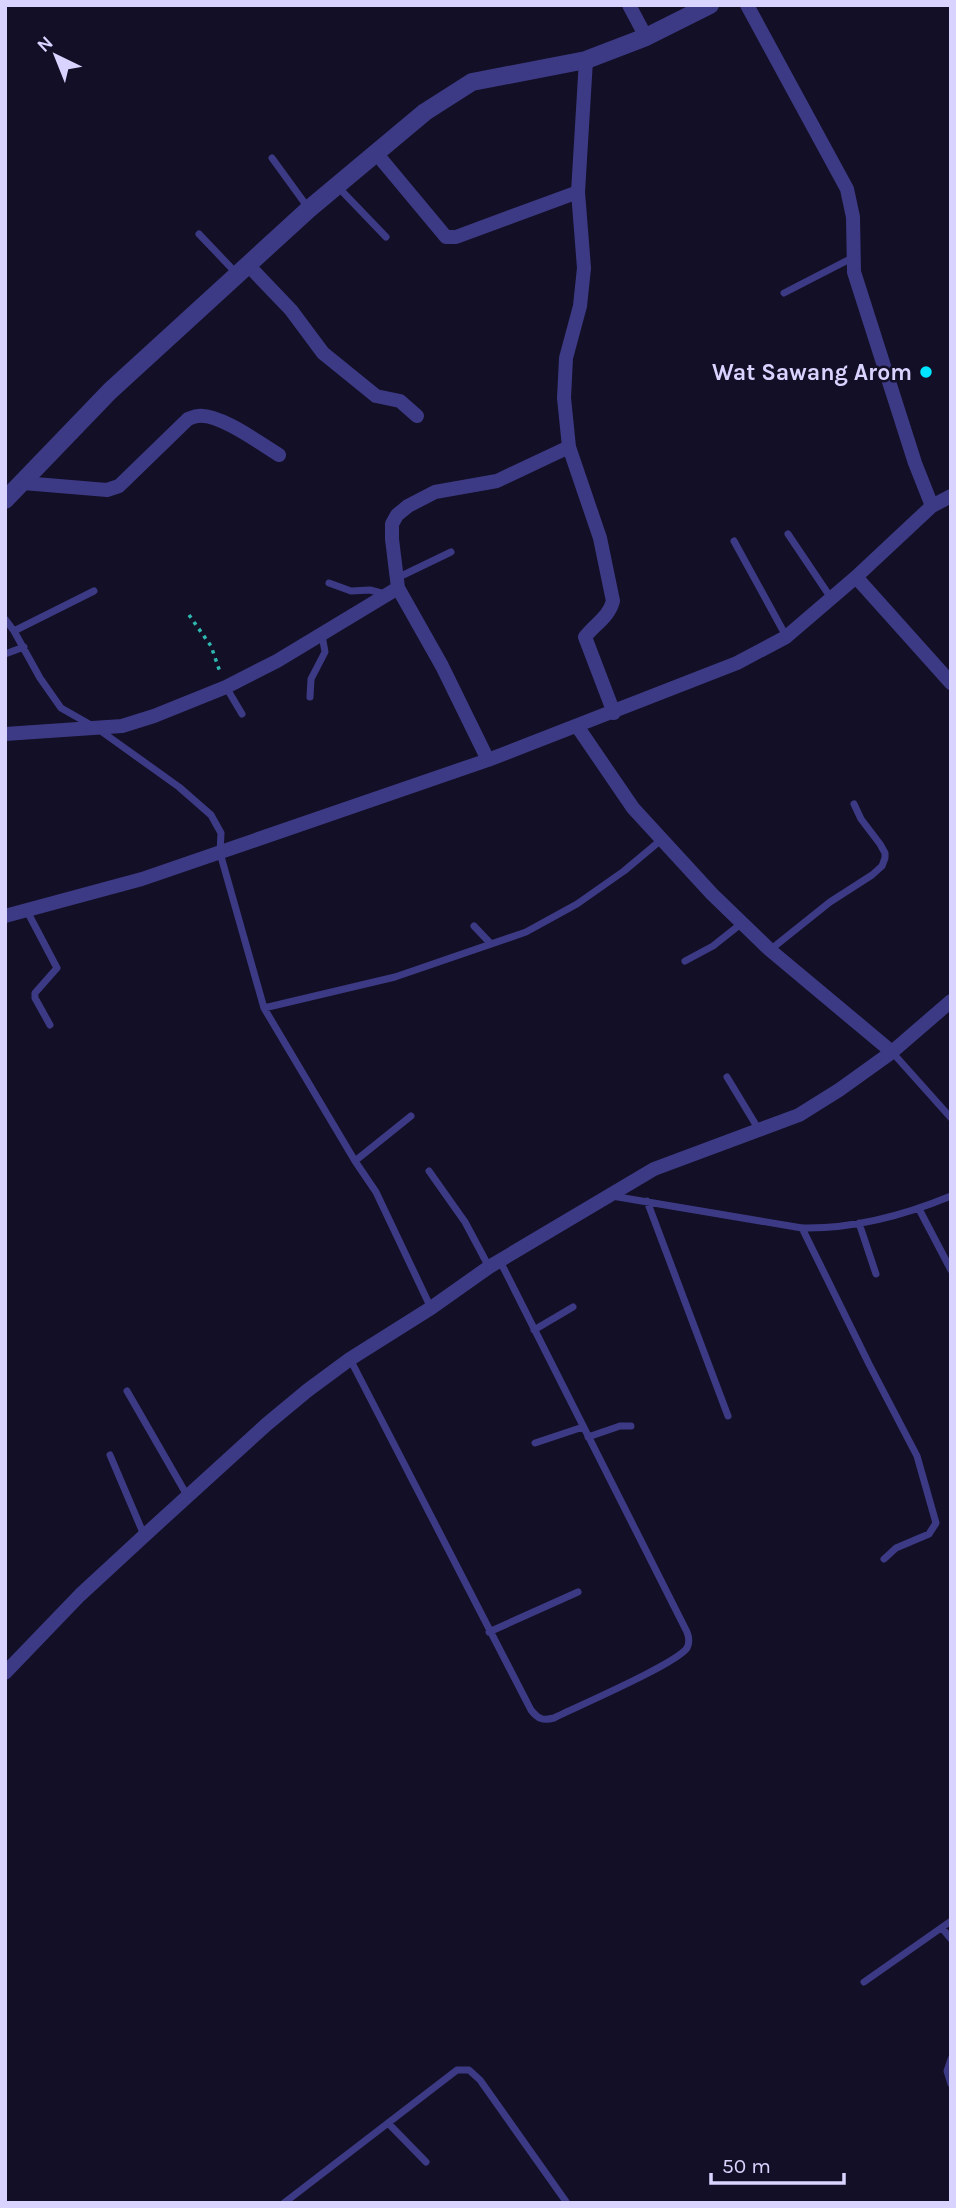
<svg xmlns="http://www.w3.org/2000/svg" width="956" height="2208" font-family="Karla,sans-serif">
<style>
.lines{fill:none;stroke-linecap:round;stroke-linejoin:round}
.path{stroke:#2fb8b0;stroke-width:3.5;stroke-dasharray:3.5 5;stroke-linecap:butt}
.service{stroke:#3d3a85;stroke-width:7}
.minor{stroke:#3d3a85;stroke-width:14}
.tertiary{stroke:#3d3a85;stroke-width:18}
.poi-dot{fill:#00e5ff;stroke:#130f26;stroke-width:2.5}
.labels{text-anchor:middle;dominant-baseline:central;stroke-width:5;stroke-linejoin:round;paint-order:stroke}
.poi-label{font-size:23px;font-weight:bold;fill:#d9d4ff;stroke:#130f26;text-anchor:end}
</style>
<rect width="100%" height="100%" fill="#130f26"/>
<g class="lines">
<!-- path -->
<path class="path" d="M189 615 211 646 220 672"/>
<!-- service -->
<path class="service" d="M272 158 309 209
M338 187 386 237
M199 234 238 275
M784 293 854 257
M788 534 831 598
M734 541 786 636
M397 578 451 552
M329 583 351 591 370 590 385 594
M5 619 14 631 40 678 61 708 98 729 179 787 211 815 221 833 220 853 264 1008 355 1161 376 1192 431 1308
M14 631 94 591
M5 654 24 647
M226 687 242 714
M310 697 311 679 325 652 322 635
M27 911 57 968 35 993V998L50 1025
M474 926 491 944
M770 950 830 902 872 875 882 866 885 858V853L880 844 861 819 854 804
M685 961 713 946 742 923
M264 1008 395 977 526 932 577 904 624 871 661 840
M892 1052 951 1118
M727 1077 759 1130
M355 1161 411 1116
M429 1171 465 1222 489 1267
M612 1196 802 1228C853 1229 905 1215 951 1196
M647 1201 728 1416
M919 1209 951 1270
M859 1223 876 1274
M802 1228 869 1364 917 1456 936 1523 929 1534 896 1548 884 1559
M534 1330 573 1307
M350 1359 531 1710C538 1719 543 1721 554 1718 578 1706 676 1664 687 1648 690 1642 689 1637 687 1632L500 1261
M127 1391 188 1497
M588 1437 620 1426H631
M535 1443 583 1427
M110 1455 144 1535
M489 1632 578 1592
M942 1928 951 1939
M864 1982 951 1921
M951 2059 947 2071 951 2084
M388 2123 426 2162
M284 2203 457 2070H469L480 2080 567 2203"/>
<!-- minor -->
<path class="minor" d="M629 5 646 37
M586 60 578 192 584 268 580 306 566 358 564 398 569 447 600 538 613 601C609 617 594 625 585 637L614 713
M376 153 446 237H456L578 192
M249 266 291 310 323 353 376 396 400 401 417 416
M23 483 107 490 119 486 188 419C191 418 195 416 198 416 219 413 261 444 279 455
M932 506 951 496
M856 577 951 683
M577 726 633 808 712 894 770 950 892 1052
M5 734 122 726 154 716 226 687 277 661 398 588
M488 760 442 666 398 588 392 539V524L397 515 408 506 435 492 497 481 569 447
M5 916 142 879 488 760 737 663 786 637 856 577 932 506 915 463 854 272 853 217 847 189 747 5
M5 1673 80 1595 145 1535 267 1424 308 1390 350 1359 431 1308 489 1267 654 1169 799 1115 839 1090 892 1052 951 1001"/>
<!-- tertiary -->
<path class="tertiary" d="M5 500 110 391 309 209 425 112 472 82 586 60 646 37 710 5"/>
</g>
<!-- markers -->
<circle class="poi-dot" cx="926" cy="372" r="7"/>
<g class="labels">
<!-- poi labels -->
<g class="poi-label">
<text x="912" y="372">Wat Sawang Arom</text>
</g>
</g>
<!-- border -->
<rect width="956" height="2208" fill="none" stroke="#d9d4ff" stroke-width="14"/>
<!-- north arrow -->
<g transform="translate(56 56) rotate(317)" stroke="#130f26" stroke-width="5" paint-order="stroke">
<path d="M0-5L12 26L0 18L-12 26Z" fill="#d9d4ff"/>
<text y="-10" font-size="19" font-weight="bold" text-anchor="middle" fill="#d9d4ff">N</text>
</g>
<!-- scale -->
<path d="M711 2173v10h133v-10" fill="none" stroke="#d9d4ff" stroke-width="3.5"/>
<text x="722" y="2173" font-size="21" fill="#d9d4ff" stroke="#130f26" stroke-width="5" paint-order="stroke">50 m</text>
</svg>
